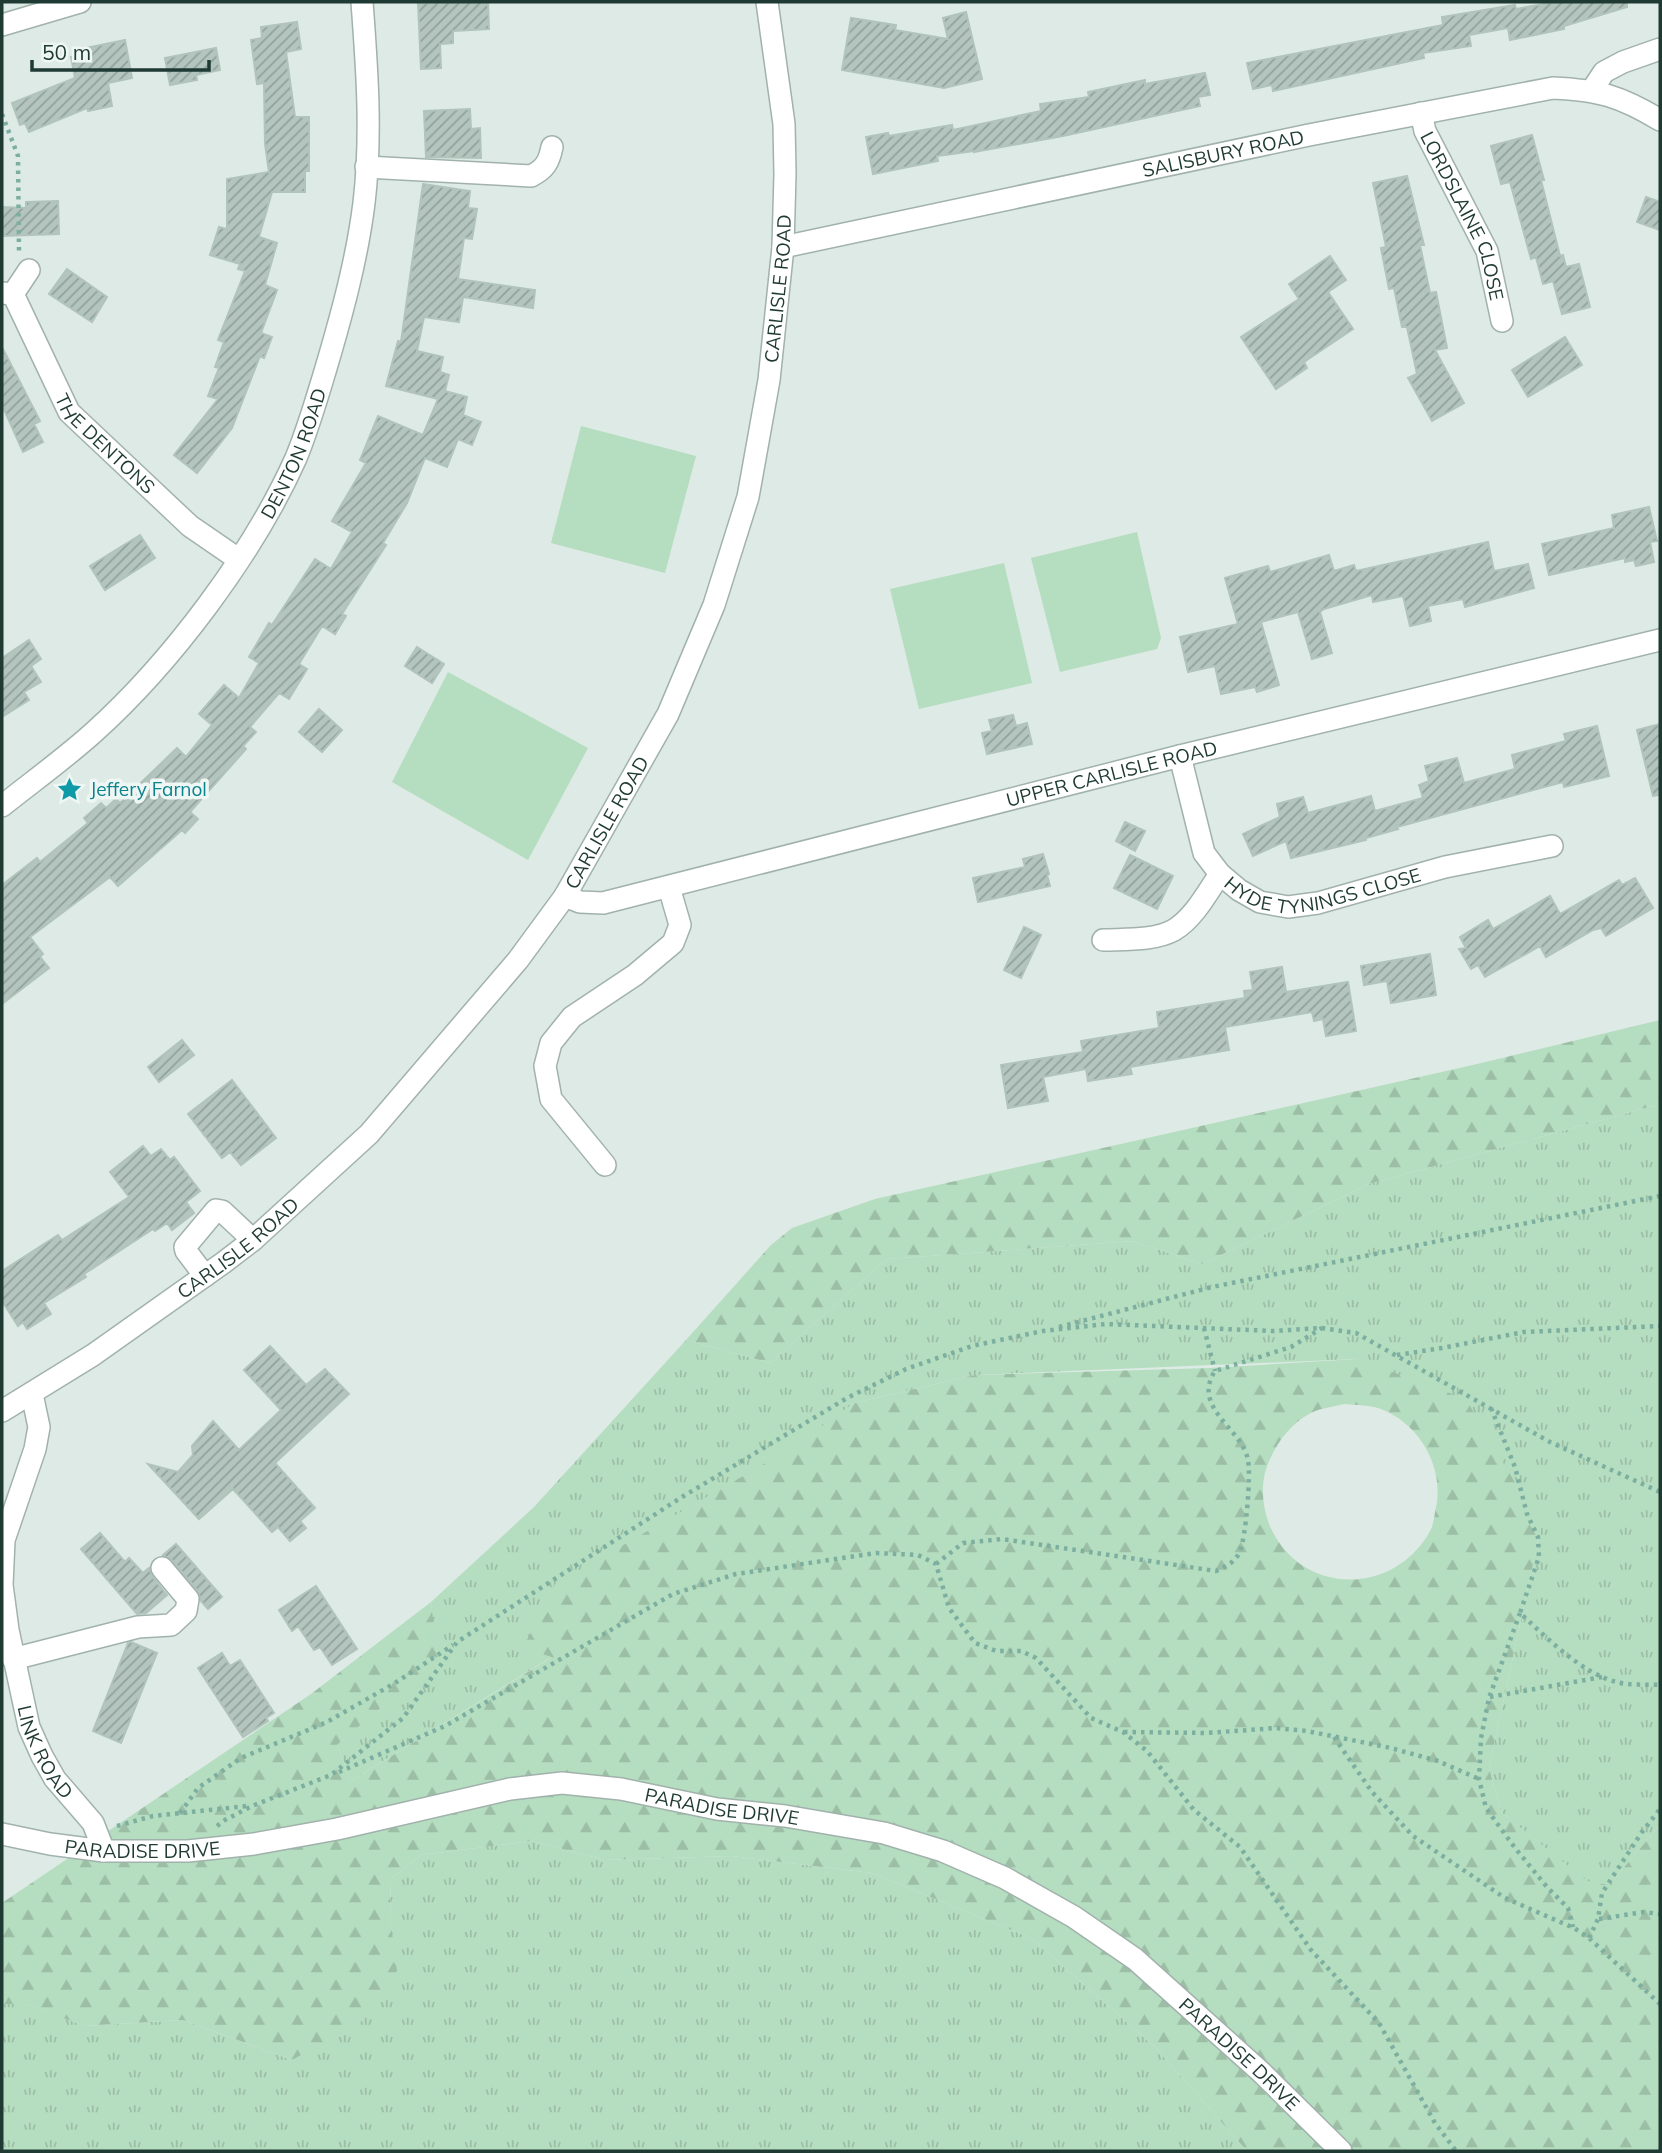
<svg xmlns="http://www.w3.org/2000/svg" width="1662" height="2153" font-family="Mulish,sans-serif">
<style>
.grass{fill:url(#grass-tufts)}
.forest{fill:url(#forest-firs);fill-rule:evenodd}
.park{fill:#b5ddc0}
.building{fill:url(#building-hatch);stroke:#b0c4bc;stroke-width:2}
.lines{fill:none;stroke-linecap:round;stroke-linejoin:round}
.minor-casing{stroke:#a1b2ac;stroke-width:24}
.path{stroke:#7dafa0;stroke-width:4.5;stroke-dasharray:3.5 5;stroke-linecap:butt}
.minor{stroke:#fff;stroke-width:21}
.labels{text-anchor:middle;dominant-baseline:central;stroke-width:7;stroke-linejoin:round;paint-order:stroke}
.street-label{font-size:19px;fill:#1f3a33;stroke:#eef7f3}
.culture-label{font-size:19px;fill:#0d838f;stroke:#eef7f3;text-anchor:start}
</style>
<defs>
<pattern id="grass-tufts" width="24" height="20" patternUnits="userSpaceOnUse" patternTransform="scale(1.75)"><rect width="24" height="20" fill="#b5ddc0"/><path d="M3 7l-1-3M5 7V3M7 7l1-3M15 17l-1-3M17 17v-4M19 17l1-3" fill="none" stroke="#9bbea5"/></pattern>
<pattern id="forest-firs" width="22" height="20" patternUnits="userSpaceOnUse" patternTransform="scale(1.75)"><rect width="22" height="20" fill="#b5ddc0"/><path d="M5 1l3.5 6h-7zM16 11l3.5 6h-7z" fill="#9bbea5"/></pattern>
<pattern id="building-hatch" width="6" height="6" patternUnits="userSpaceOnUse" patternTransform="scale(1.75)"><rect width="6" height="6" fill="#b3c5be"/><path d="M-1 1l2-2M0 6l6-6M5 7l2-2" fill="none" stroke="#91a19b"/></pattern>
</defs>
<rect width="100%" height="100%" fill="#deeae5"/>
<!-- grass -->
<path class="grass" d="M1660 1104V1825L1609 1885 1587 1882 1501 1812 1489 1768 1541 1527 1357 1359 975 1375 854 1403 524 1648 553 1656 351 1781 337 1745 437 1659 431 1602 534 1507 686 1340 770 1363 887 1259 1133 1241 1202 1264 1369 1184Z
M531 1841 605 1860 732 1856 872 1873 1031 1938 1156 2048 1247 2151H2V2004H27L85 2026 183 2020 292 2060 396 1971 390 1916 391 1879 421 1855Z"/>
<!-- forest -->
<path class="forest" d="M1660 1020V1104L1369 1184 1202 1264 1133 1241 887 1259 770 1363 686 1340 771 1245 792 1228 875 1199 1473 1065Z
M1357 1359 1466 1399 1541 1527 1489 1768 1501 1812 1587 1881 1609 1885 1660 1825V2151H1247L1156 2048 1031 1938 872 1873 732 1856 605 1860 531 1841 421 1855 391 1879 390 1916 397 1971 362 2021 292 2060 183 2020 84 2026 27 2004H2V1903L311 1694 431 1602 438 1659 337 1745 351 1781 552 1657 523 1648 554 1585 795 1446 854 1403 975 1375 1210 1368ZM1344 1404C1356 1405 1371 1405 1381 1409 1422 1425 1446 1471 1435 1512 1434 1519 1433 1527 1429 1533 1391 1598 1298 1595 1269 1524 1261 1502 1260 1478 1271 1457 1279 1440 1291 1424 1309 1414 1319 1408 1333 1407 1344 1404Z"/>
<!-- park -->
<path class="park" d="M581 426 696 456 665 573 551 543Z
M1137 532 1161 638 1157 649 1060 672 1031 558Z
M1004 563 1032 683 919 709 890 589Z
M448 672 588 748 528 860 392 782Z"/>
<!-- building -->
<path class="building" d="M488 2 489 29 453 31V43L440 44 441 68 421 69 418 3Z
M1554 2H1627V7L1564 26V29L1510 40 1508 28 1469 35 1471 46 1423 53 1424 58 1273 91 1272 85 1253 89 1247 63 1443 25 1442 17 1515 5 1516 9Z
M966 12 982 79 944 88 842 70 851 18 896 25 895 30 948 39 943 18Z
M297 22 301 49 286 52 295 117H309V171H305V192H272L259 237 277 243 265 285 277 290 261 333 272 337 264 358 260 356 232 428 197 473 174 455 218 399 208 396 219 368 215 367 224 342 218 340 245 271 238 269 240 264 210 255 219 227 227 229V179L269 172 265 144 264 83 257 84 251 40 262 38 261 27Z
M125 40 132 78 108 83 112 106 88 111 87 108 29 132 25 123 20 125 12 103 75 78 71 57 82 55 81 49Z
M216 48 220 70 196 75 197 80 170 85 165 58Z
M1205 73 1210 95 1198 97 1200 106 1063 136 974 152V151L937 156 938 161 873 174 866 137 888 133 889 136 952 125 953 130 1041 111 1040 104 1089 97 1088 92 1145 80V84Z
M470 109 471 129 480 128 481 158 426 157 424 111Z
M1532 135 1544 180H1541L1560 256 1563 255 1566 267 1579 264 1590 307 1562 314 1553 281 1543 284 1536 257 1531 259 1510 182 1501 184 1491 146Z
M1407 176 1424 245H1420L1430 293 1436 292 1447 348 1435 350 1464 403 1432 421 1408 378 1417 374 1407 327H1402L1394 288 1389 289 1381 248 1386 247 1373 183Z
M423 184 470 191 468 208 477 209 472 239 464 238 458 279 535 290 533 308 463 297 459 322 424 317 417 351 443 357 440 372 449 375 445 391 467 397 463 415 481 422 472 445 458 439 447 467 425 458 407 503 383 543 386 545 342 614 346 616 335 634 322 626 299 664 307 669 289 699 279 693 250 727 256 732 243 746 246 749 190 812 198 819 185 833 182 830 118 886 110 877 30 937 43 954 40 957 49 968 2 1004V885L37 858 40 862 88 823 84 818 101 803 106 808 116 799 120 803 177 748 186 757 212 725 199 714 224 685 239 698 259 663 249 657 269 623 272 625 315 559 331 569 352 532 332 521 366 463 360 460 378 416 423 435 438 399 386 386 398 341 401 342Z
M1646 197 1660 202V230L1637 222Z
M58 201 59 234 2 236V207L26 208V202Z
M1330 256 1346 280 1328 292 1353 329 1304 362 1307 368 1276 389 1241 337 1299 299 1289 284Z
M67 269 107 297 92 322 49 294Z
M1565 337 1582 365 1528 397 1512 370Z
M2 347 40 421 34 424 43 442 23 452 2 405Z
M1649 507 1657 541 1650 542 1654 562 1636 566 1634 560 1625 562V558L1549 575 1542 544 1614 528 1612 515Z
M140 535 155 558 105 590 90 566Z
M1488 542 1494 571 1528 564 1534 588 1465 607 1463 599 1428 606 1431 621 1410 626 1403 596 1373 602 1372 595 1324 609 1320 612 1332 653 1312 659 1298 612 1261 622 1279 685 1257 692 1255 687 1221 694 1215 666 1188 672 1180 637 1238 624 1225 578 1268 566 1270 572 1329 555 1334 571 1354 565 1356 571Z
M29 640 41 659 31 666 41 682 24 692 29 700 2 717V658Z
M417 647 444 664 432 683 405 666Z
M319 709 342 730 322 752 299 732Z
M1013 715 1016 726 1027 723 1032 744 987 754 982 733 992 731 989 720Z
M1660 724V795L1653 796 1637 730Z
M1597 726 1609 776 1564 787 1563 782 1397 827 1398 829 1366 838V840L1291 858 1286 841 1253 856 1243 834 1280 817 1277 804 1303 797 1308 813 1371 796 1375 811 1423 798 1419 785 1429 781 1425 766 1457 758 1464 783 1515 769 1512 755 1566 741 1564 734Z
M1125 822 1145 831 1135 851 1116 841Z
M1043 854 1049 874 1047 875 1050 886 978 902 973 878 1025 867 1023 859Z
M1130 855 1173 876 1157 909 1114 888Z
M1635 878 1653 908 1606 936 1601 928 1593 930 1546 957 1540 946 1485 977 1478 965 1471 969 1459 949 1466 948 1460 937 1488 920 1493 929 1550 896 1560 914 1619 880 1622 885Z
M1024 927 1041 935 1021 978 1004 970Z
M1430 954 1436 995 1391 1003 1387 981 1364 985 1361 966Z
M1282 967 1286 992 1348 982 1356 1031 1326 1036 1323 1019 1314 1021 1312 1012 1225 1027 1229 1050 1130 1067 1132 1074 1088 1081 1086 1069 1043 1077 1048 1101 1008 1108 1001 1065 1083 1052 1081 1041 1159 1028 1157 1012 1245 998 1244 991 1253 990 1250 972Z
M182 1040 194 1055 159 1082 148 1067Z
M232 1080 276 1138 241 1165 230 1152 222 1158 188 1114Z
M143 1146 151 1156 161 1149 170 1160 174 1157 200 1191 186 1202 194 1213 172 1230 167 1223 155 1231 153 1229 84 1274 86 1277 44 1303 51 1314 27 1329 23 1322 18 1326 2 1301V1271L58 1235 62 1240 129 1197 110 1172Z
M270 1346 306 1385 325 1369 349 1394 275 1463 315 1508 300 1521 306 1528 290 1541 278 1527 272 1532 233 1489 199 1519 148 1464 178 1472 193 1455 192 1446 213 1421 239 1450 281 1410 244 1370Z
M100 1533 125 1562 129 1558 143 1573 149 1568 152 1576 167 1595 146 1613 137 1614 81 1549Z
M176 1544 222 1597 208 1609 201 1601 198 1591 172 1560 163 1555Z
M316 1586 357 1649 332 1665 320 1647 314 1650 298 1626 292 1631 279 1610Z
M131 1642 157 1653 121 1743 93 1731 128 1643Z
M222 1653 230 1666 240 1660 274 1713 266 1718 268 1721 243 1737 198 1668Z"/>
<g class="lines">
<defs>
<g id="minor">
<path d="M2 25 80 2"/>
<path d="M1592 90 1604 72 1623 62 1660 49"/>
<path id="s1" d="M1421 113 1425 131 1487 251 1502 321"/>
<path d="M366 167 531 176C545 169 549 162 552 147"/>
<path id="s2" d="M783 247 1309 135 1553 88C1599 90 1620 96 1660 120"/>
<path d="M2 293 13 294 29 270"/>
<path id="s3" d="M13 294 69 412 190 526 238 559"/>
<path id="s4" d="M1180 756 1204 853 1220 874 1239 890 1260 902 1288 907 1318 903 1445 867 1552 846"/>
<path id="s5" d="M2 806C32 782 64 759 93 733 171 663 253 554 296 458 308 429 317 398 326 368 342 314 357 259 364 203 372 136 367 68 362 2"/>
<path id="s6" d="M565 896 580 902 603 903 1180 756 1660 640"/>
<path d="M1103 940C1125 939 1154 941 1174 930 1194 918 1207 893 1220 874"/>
<path d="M605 1165 551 1099 545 1066 551 1043 572 1017 635 975 673 943 680 925 669 887"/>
<path d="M205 1276 186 1251 185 1247 216 1210 222 1211 253 1240"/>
<path id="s7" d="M32 1394 39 1427 35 1449 4 1540 2 1585 8 1630 29 1727 42 1756 55 1779 93 1823 104 1851"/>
<path id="s8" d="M2 1411 93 1355 223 1263 253 1240 369 1134 518 960 565 896 668 714 714 605 748 497 769 380 783 247 785 174 784 124 767 2"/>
<path d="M13 1659 138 1627 171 1625 186 1611 188 1599 162 1568"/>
<path id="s9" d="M2 1834 50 1844 104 1851H188L254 1844 337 1829 510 1789 562 1783 621 1789 717 1809 785 1816 884 1833 943 1851 1005 1878 1074 1917 1135 1959 1261 2072 1341 2151"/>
</g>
</defs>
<!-- minor casing -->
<use href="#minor" class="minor-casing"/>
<!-- path -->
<path class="path" d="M2 114 18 156 19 252
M1059 1327 1212 1287 1660 1196
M1204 1328 1215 1371
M1397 1355 1442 1348 1524 1332 1660 1326
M1491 1408 1515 1467 1527 1514 1538 1537 1539 1557 1520 1613C1546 1637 1582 1674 1617 1682 1630 1686 1647 1684 1660 1685
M936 1564 963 1543 1002 1539 1216 1571C1225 1567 1236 1562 1240 1551 1246 1536 1251 1476 1248 1460 1242 1428 1191 1408 1215 1371L1291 1347 1322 1328
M1520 1613 1489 1698 1481 1738 1479 1779 1486 1808 1515 1848 1547 1887 1568 1908 1573 1927
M1490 1697 1602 1677
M1124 1732 1207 1733 1276 1728 1307 1731 1391 1748 1438 1761 1479 1779
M1334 1737 1372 1792 1413 1836 1505 1898 1574 1928 1589 1938 1660 2004
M339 1772 445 1726 673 1594 736 1574 876 1553 918 1555 936 1564 949 1608 975 1643 996 1651H1021L1036 1658 1091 1718 1123 1732 1147 1751 1194 1810 1240 1847 1311 1950 1379 2023 1435 2123 1456 2151
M180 1813 198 1788 241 1758 327 1722 395 1683 453 1645
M117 1826 153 1816 247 1806
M217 1826 225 1820 252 1806 331 1775 403 1718 457 1642 682 1497 847 1398 906 1369 972 1346 1043 1331 1106 1324 1273 1331 1322 1328 1356 1333 1550 1442 1660 1492
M1599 1919 1644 1912 1660 1914
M1589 1938 1598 1919 1602 1893 1642 1832 1660 1809"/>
<!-- minor -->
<use href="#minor" class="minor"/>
</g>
<!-- icons -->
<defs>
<symbol id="sight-bare" viewBox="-9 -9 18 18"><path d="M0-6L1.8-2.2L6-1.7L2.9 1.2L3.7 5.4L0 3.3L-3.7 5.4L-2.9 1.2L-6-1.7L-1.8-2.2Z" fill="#0f9aa8" stroke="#eef7f3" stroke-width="2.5" paint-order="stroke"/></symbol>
</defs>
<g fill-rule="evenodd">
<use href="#sight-bare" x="52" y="772" width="35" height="35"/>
</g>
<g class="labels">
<!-- street labels -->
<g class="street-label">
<text stroke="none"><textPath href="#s2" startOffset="450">SALISBURY ROAD</textPath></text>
<text stroke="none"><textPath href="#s1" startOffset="112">LORDSLAINE CLOSE</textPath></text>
<text stroke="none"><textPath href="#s8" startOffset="1421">CARLISLE ROAD</textPath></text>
<text stroke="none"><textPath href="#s3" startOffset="178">THE DENTONS</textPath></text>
<text stroke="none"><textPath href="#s5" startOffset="464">DENTON ROAD</textPath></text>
<text stroke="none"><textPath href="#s6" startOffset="564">UPPER CARLISLE ROAD</textPath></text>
<text stroke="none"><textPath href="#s8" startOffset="854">CARLISLE ROAD</textPath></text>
<text stroke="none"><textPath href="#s4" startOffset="238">HYDE TYNINGS CLOSE</textPath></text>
<text stroke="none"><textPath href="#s8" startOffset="287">CARLISLE ROAD</textPath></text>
<text stroke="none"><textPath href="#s7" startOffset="371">LINK ROAD</textPath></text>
<text stroke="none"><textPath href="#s9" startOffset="730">PARADISE DRIVE</textPath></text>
<text stroke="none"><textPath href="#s9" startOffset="142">PARADISE DRIVE</textPath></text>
<text stroke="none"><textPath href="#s9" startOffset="1318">PARADISE DRIVE</textPath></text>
</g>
<!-- culture labels -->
<g class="culture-label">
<text x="90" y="789">Jeffery Farnol</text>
</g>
</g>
<!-- border -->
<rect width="1662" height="2153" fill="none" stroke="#1f3a33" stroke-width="7"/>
<!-- scale -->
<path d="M32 60v10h177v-10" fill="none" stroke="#1f3a33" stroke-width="3.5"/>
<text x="42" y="60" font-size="21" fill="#1f3a33" stroke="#eef7f3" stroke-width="5" paint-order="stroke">50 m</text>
</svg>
